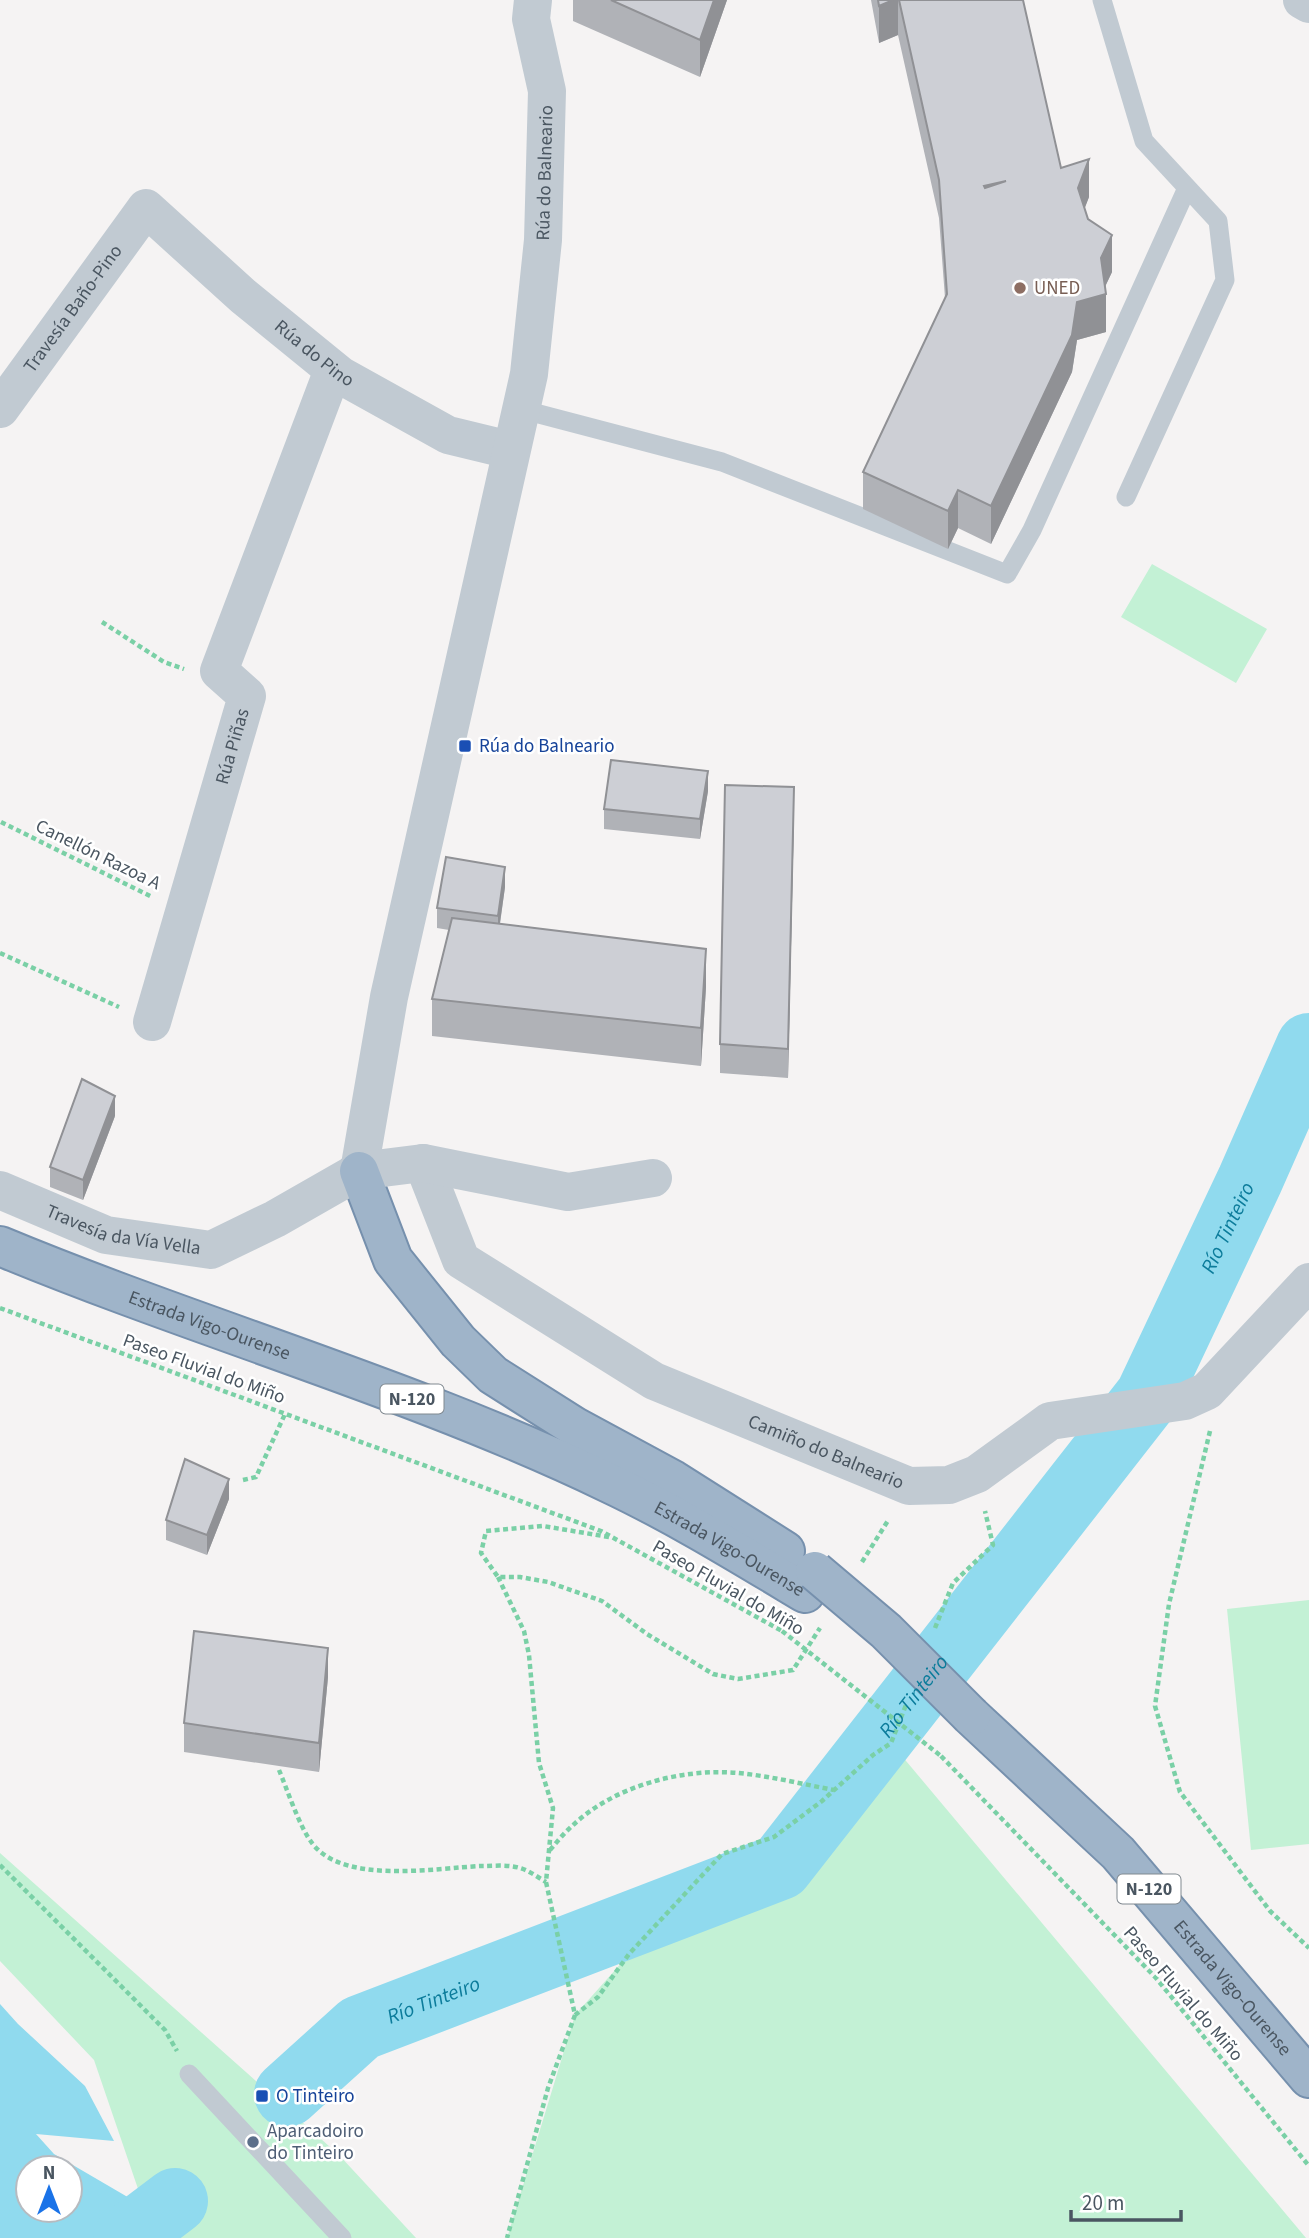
<svg xmlns="http://www.w3.org/2000/svg" width="1309" height="2238" font-family="'Source Sans 3',sans-serif">
<style>
.green{fill:#c3f1d5}
.water{fill:#90daee;fill-rule:evenodd}
.lines{fill:none;stroke-linecap:round;stroke-linejoin:round}
.river{stroke:#90daee;stroke-width:66}
.trunk-casing{stroke:#7690ad;stroke-width:42}
.path{stroke:#7ad0a6;stroke-width:4.5;stroke-dasharray:5 3.5;stroke-linecap:butt}
.service{stroke:#c1cad2;stroke-width:19}
.minor{stroke:#c1cad2;stroke-width:38}
.trunk{stroke:#9fb4c9;stroke-width:38}
.trunk-bridge-casing{stroke:#7690ad;stroke-width:42;stroke-linecap:butt}
.path-bridge{stroke:#7ad0a6;stroke-width:4.5;stroke-dasharray:5 3.5;stroke-linecap:butt}
.trunk-bridge{stroke:#9fb4c9;stroke-width:38}
.wall{fill:#b0b2b7}
.shaded-wall{fill:#909195}
.building{fill:#cdcfd5;stroke:#909195;stroke-width:2;fill-rule:evenodd}
.education-dot{fill:#8d6e63;stroke:#fff;stroke-width:2.5}
.transit-dot{fill:#1a4fb4;stroke:#fff;stroke-width:2.5}
.service-dot{fill:#5c6f8a;stroke:#fff;stroke-width:2.5}
.labels{text-anchor:middle;dominant-baseline:central;stroke-width:5;stroke-linejoin:round;paint-order:stroke}
.shield{fill:#fff;stroke:#808990;stroke-width:2}
.shield-label{font-size:18px;font-weight:bold;fill:#4a5661}
.street-label{font-size:19px;fill:#4a5661;stroke:#fff}
.education-label{font-size:19px;fill:#785e54;stroke:#fff;text-anchor:start}
.transit-label{font-size:19px;fill:#164399;stroke:#fff;text-anchor:start}
.service-label{font-size:19px;fill:#4e5e75;stroke:#fff;text-anchor:start}
.water-label{font-size:21px;font-style:italic;fill:#0c7c9b;stroke:#fff}
</style>
<rect width="100%" height="100%" fill="#f5f3f3"/>
<!-- green -->
<path class="green" d="M1152 564 1267 629 1236 683 1121 617Z
M1309 1600V1844L1251 1850 1227 1609Z
M891 1743 1306 2238H507L575 2015 657 1923 799 1881Z
M0 1853 339 2155 416 2238H172L149 2221 94 2060 0 1961Z"/>
<!-- water -->
<path class="water" d="M0 2004 18 2024 85 2086 114 2141 36 2134 54 2154 131 2199 169 2238H0ZM28 2168H70V2210H28Z"/>
<g class="lines">
<!-- river -->
<g class="river">
<path id="s1" d="M287 2094 360 2028 780 1867 1148 1396 1250 1180 1309 1046"/>
<path d="M126 2238 175 2201"/>
</g>
<defs>
<g id="trunk">
<path d="M359 1171 393 1260 458 1341 493 1375 575 1427 673 1480 785 1551"/>
<path id="s7" d="M0 1246C200 1329 411 1388 607 1482 675 1514 740 1554 805 1593"/>
<path id="s8" d="M971 1716 1118 1853 1309 2078"/>
</g>
</defs>
<!-- trunk casing -->
<use href="#trunk" class="trunk-casing"/>
<!-- path -->
<path class="path" d="M102 622 164 662 184 669
M1 822 152 897
M0 953 119 1007
M0 1308 601 1531 782 1631
M1210 1431 1169 1604 1155 1706 1180 1792 1270 1911 1309 1948
M243 1480 256 1477 285 1414
M609 1537 543 1526 486 1531 481 1553 498 1577H520L548 1582 602 1601 647 1634 713 1674 738 1679 793 1670 820 1628
M862 1562 889 1519
M498 1577 524 1631 529 1655 539 1763 553 1808 546 1882 575 2015 548 2088 507 2238
M935 1628 953 1583 993 1545 985 1511
M941 1756 1156 1978 1309 2166
M279 1770C287 1789 300 1828 312 1843 343 1885 435 1868 481 1866 494 1866 510 1864 523 1869 531 1872 539 1878 546 1882
M550 1850C557 1842 564 1833 572 1826 614 1786 681 1768 738 1773 770 1776 802 1784 834 1790
M0 1865 165 2030 177 2051
M575 2015 598 1997 629 1954 722 1854 774 1837 822 1801 873 1755 891 1743 906 1705"/>
<!-- service -->
<path class="service" d="M1102 0 1144 141 1218 221 1225 280 1126 497
M520 409 722 462 1007 574 1032 530 1187 188
M189 2074 342 2238"/>
<!-- minor -->
<g class="minor">
<path d="M1302 0 1309 4"/>
<path id="s2" d="M0 409 146 208 243 296 340 375 448 435 510 450"/>
<path id="s3" d="M152 1022 247 696 219 671 333 370"/>
<path id="s4" d="M423 1163 461 1260 654 1381 909 1486 949 1485 977 1474 1050 1421 1185 1401 1207 1391 1309 1282"/>
<path id="s5" d="M359 1171 389 997 529 374 543 240 547 91 531 19 533 0"/>
<path id="s6" d="M0 1190 106 1235 211 1250 275 1219 359 1171 423 1163 568 1192 653 1178"/>
</g>
<!-- trunk -->
<use href="#trunk" class="trunk"/>
<defs>
<path id="trunk-bridge" d="M815 1571 886 1631 971 1716"/>
</defs>
<!-- trunk-bridge casing -->
<use href="#trunk-bridge" class="trunk-bridge-casing"/>
<!-- path-bridge -->
<path class="path-bridge" d="M782 1631 941 1756"/>
<!-- trunk-bridge -->
<use href="#trunk-bridge" class="trunk-bridge"/>
</g>
<!-- wall -->
<path class="wall" d="M573 0H727L700 77 573 21Z
M871 0H1023L1061 168 1089 197 1084 209 1088 219 1112 272 1105 287 1106 332 1077 340 1072 372 991 544 958 528 948 549 863 509V472L945 298 939 218 898 35 879 43Z
M708 791 700 839 604 829V809Z
M794 816 788 1078 720 1073V1044Z
M505 887 500 924 706 987 701 1066 432 1036V999L449 930 437 928V908Z
M115 1116 83 1200 50 1187V1167Z
M229 1499 207 1555 166 1540V1520Z
M328 1677 319 1772 184 1752V1723Z"/>
<!-- shaded-wall -->
<path class="shaded-wall" d="M714 0H727L700 77V40Z
M893 0H898V35L879 43V6Z
M1089 159V197L1078 226V188Z
M1112 235V272L1101 295V258Z
M1106 294V332L1077 340 1072 372 991 544V506L1077 302Z
M958 490V528L948 549V511Z
M708 771V791L700 839V819Z
M794 787V816L788 1078V1049Z
M505 867V887L498 936V916Z
M706 949V987L701 1066V1028Z
M115 1096V1116L83 1200V1180Z
M229 1479V1499L207 1555V1535Z
M328 1648V1677L319 1772V1743Z"/>
<!-- building -->
<path class="building" d="M611 0H714L700 40Z
M878 0H893L879 6Z
M899 0H1023L1061 168 1089 159 1078 188 1088 219 1112 235 1101 258 1106 294 1077 302 1072 335 991 506 958 490 948 511 863 472 947 294 939 180ZM1006 181 985 188 984 186Z
M611 760 708 771 700 819 604 809Z
M725 785 794 787 788 1049 720 1044Z
M446 857 505 867 498 916 437 908Z
M452 918 706 949 701 1028 432 999Z
M82 1079 115 1096 83 1180 50 1167Z
M185 1459 229 1479 207 1535 166 1520Z
M194 1631 328 1648 319 1743 184 1723Z"/>
<!-- markers -->
<circle class="education-dot" cx="1020" cy="288" r="7"/>
<g class="transit-dot">
<rect x="458" y="739" width="14" height="14" rx="3.5"/>
<rect x="255" y="2089" width="14" height="14" rx="3.5"/>
</g>
<circle class="service-dot" cx="253" cy="2142" r="7"/>
<g class="labels">
<!-- shield labels -->
<g class="shield">
<rect x="380.5" y="1384.5" width="63" height="29" rx="5"/>
<rect x="1117.5" y="1874.5" width="63" height="29" rx="5"/>
</g>
<g class="shield-label">
<text x="412" y="1399">N-120</text>
<text x="1149" y="1889">N-120</text>
</g>
<!-- street labels -->
<g class="street-label">
<text stroke="none"><textPath href="#s5" startOffset="1017">Rúa do Balneario</textPath></text>
<text stroke="none"><textPath href="#s2" startOffset="124">Travesía Baño-Pino</textPath></text>
<text stroke="none"><textPath href="#s2" startOffset="471">Rúa do Pino</textPath></text>
<text stroke="none"><textPath href="#s3" startOffset="287">Rúa Piñas</textPath></text>
<text transform="translate(98 855) rotate(26)">Canellón Razoa A</text>
<text stroke="none"><textPath href="#s6" startOffset="131">Travesía da Vía Vella</textPath></text>
<text stroke="none"><textPath href="#s7" startOffset="224">Estrada Vigo-Ourense</textPath></text>
<text transform="translate(204 1369) rotate(20)">Paseo Fluvial do Miño</text>
<text stroke="none"><textPath href="#s4" startOffset="518">Camiño do Balneario</textPath></text>
<text stroke="none"><textPath href="#s7" startOffset="791">Estrada Vigo-Ourense</textPath></text>
<text transform="translate(728 1588) rotate(30)">Paseo Fluvial do Miño</text>
<text stroke="none"><textPath href="#s8" startOffset="378">Estrada Vigo-Ourense</textPath></text>
<text transform="translate(1183 1994) rotate(49)">Paseo Fluvial do Miño</text>
</g>
<!-- education labels -->
<g class="education-label">
<text x="1034" y="288">UNED</text>
</g>
<!-- transit labels -->
<g class="transit-label">
<text x="479" y="746">Rúa do Balneario</text>
<text x="276" y="2096">O Tinteiro</text>
</g>
<!-- service labels -->
<g class="service-label">
<text x="267" y="2131">Aparcadoiro<tspan x="267" dy="22">do Tinteiro</tspan></text>
</g>
<!-- water labels -->
<g class="water-label">
<text stroke="none"><textPath href="#s1" startOffset="1332">Río Tinteiro</textPath></text>
<text stroke="none"><textPath href="#s1" startOffset="765">Río Tinteiro</textPath></text>
<text stroke="none"><textPath href="#s1" startOffset="177">Río Tinteiro</textPath></text>
</g>
</g>
<!-- north arrow -->
<g transform="translate(49 2189)"><circle r="33" fill="#ffffff" stroke="#b7bbc0" stroke-width="2"/>
<path d="M0-5L12 26L0 18L-12 26Z" fill="#1a73e8"/>
<text y="-10" font-size="19" font-weight="bold" text-anchor="middle" fill="#4a5661">N</text>
</g>
<!-- scale -->
<path d="M1071 2210v10h110v-10" fill="none" stroke="#4a5661" stroke-width="3.5"/>
<text x="1082" y="2210" font-size="21" fill="#4a5661" stroke="#ffffff" stroke-width="5" paint-order="stroke">20 m</text>
</svg>
